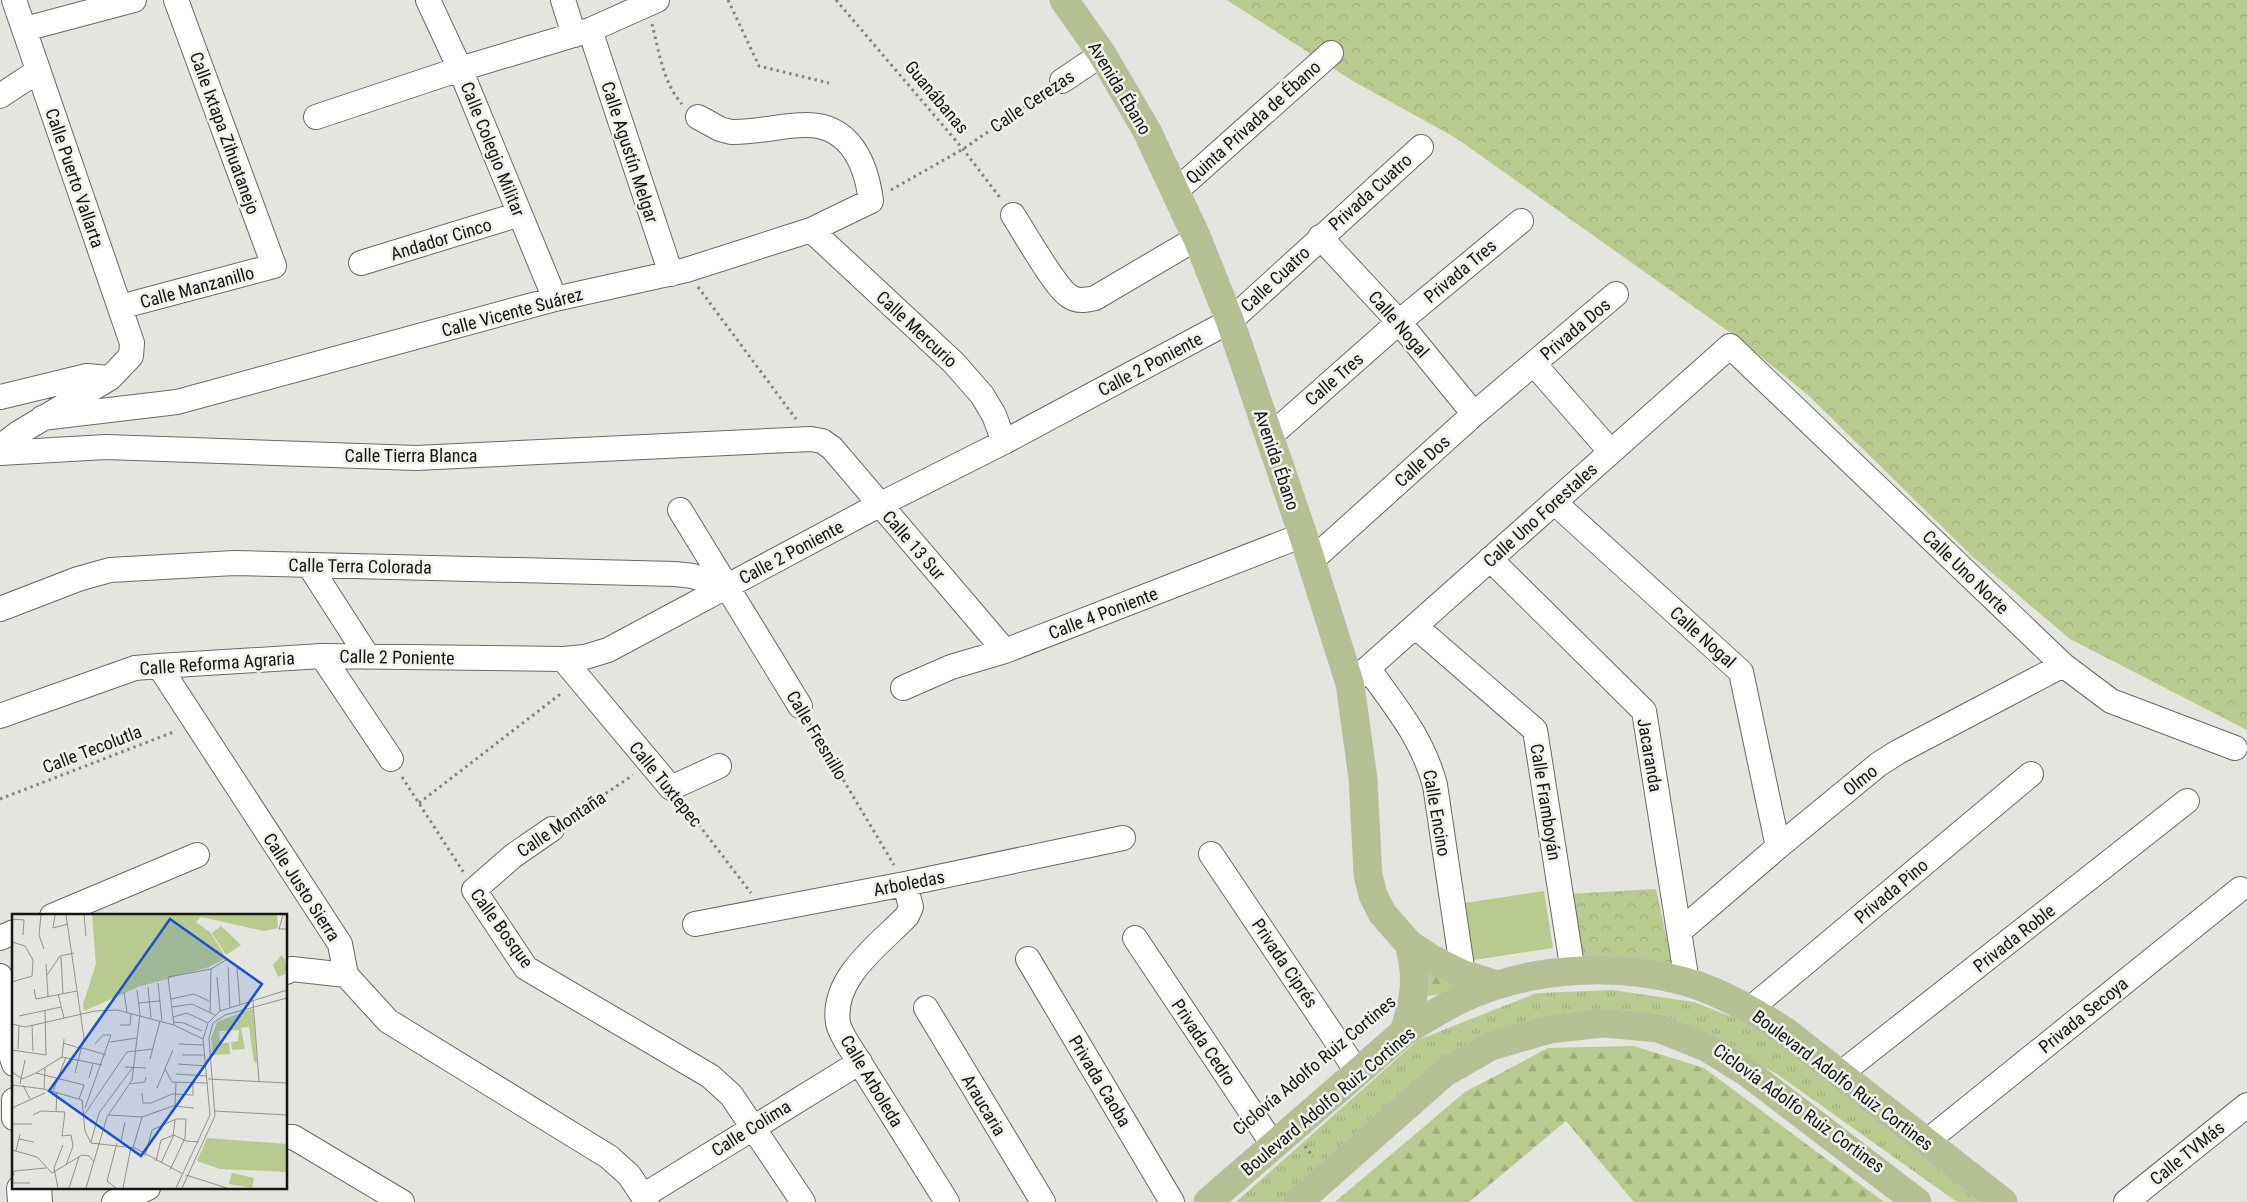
<svg xmlns="http://www.w3.org/2000/svg" width="2247" height="1202" font-family="'Roboto Condensed',sans-serif">
<style>
.grass{fill:url(#grass-tufts)}
.forest{fill:url(#forest-firs)}
.park{fill:url(#park-crowns)}
.pitch{fill:#b8ca8e}
.lines{fill:none;stroke-linecap:round;stroke-linejoin:round}
.minor-casing{stroke:#696b65;stroke-width:26}
.major-casing{stroke:#c2c3c2;stroke-width:29}
.path{stroke:#838580;stroke-width:3;stroke-dasharray:2.5 4;stroke-linecap:butt}
.minor{stroke:#fff;stroke-width:24}
.major{stroke:#b4bf94;stroke-width:28}
.labels{text-anchor:middle;dominant-baseline:central;stroke-width:5;stroke-linejoin:round;paint-order:stroke}
.street-label{font-size:18px;fill:#161715;stroke:#f0f2ec}
.inset-road{fill:none;stroke:#91938e;stroke-width:1}
.view{fill:#1d4ed8;fill-opacity:0.15;stroke:#1d4ed8;stroke-width:2.5}
.inset-edge{fill:none;stroke:#161715;stroke-width:2.5}
</style>
<defs>
<pattern id="grass-tufts" width="24" height="20" patternUnits="userSpaceOnUse" patternTransform="scale(1.25)"><rect width="24" height="20" fill="#b8ca8e"/><path d="M3 7l-1-3M5 7V3M7 7l1-3M15 17l-1-3M17 17v-4M19 17l1-3" fill="none" stroke="#9dad7a"/></pattern>
<pattern id="forest-firs" width="22" height="20" patternUnits="userSpaceOnUse" patternTransform="scale(1.25)"><rect width="22" height="20" fill="#b8ca8e"/><path d="M5 1l3.5 6h-7zM16 11l3.5 6h-7z" fill="#9dad7a"/></pattern>
<pattern id="park-crowns" width="20" height="18" patternUnits="userSpaceOnUse" patternTransform="scale(1.25)"><rect width="20" height="18" fill="#b8ca8e"/><path d="M2 6a3 3 0 1 1 6 0M12 15a3 3 0 1 1 6 0" fill="none" stroke="#9dad7a"/></pattern>
</defs>
<rect width="100%" height="100%" fill="#e3e5de"/>
<!-- grass -->
<path class="grass" d="M1613 990 1694 1002 1765 1030 1992 1202H1957L1777 1074 1681 1024 1597 1013 1440 1067 1288 1202H1236L1418 1040 1537 993Z"/>
<!-- forest -->
<path class="forest" d="M1423 960 1479 987 1423 997Z
M1634 1046 1704 1068 1884 1202H1634L1566 1121 1469 1202H1335L1465 1092 1548 1048Z"/>
<!-- park -->
<path class="park" d="M1227 0H2247V730L2070 639 1972 556 1809 396 1742 341 1456 138 1353 81Z
M1656 889 1674 972 1574 961 1567 894Z"/>
<!-- pitch -->
<path class="pitch" d="M1544 891 1553 948 1474 960 1465 903Z"/>
<g class="lines">
<defs>
<path id="minor" d="M428 0 460 69 555 299
M563 0 574 35
M25 29 134 0
M590 30 671 274
M1062 81 1102 54
M0 96 38 71
M316 117 460 69 590 30 657 0
M1176 191 1331 53
M1013 215C1024 232 1055 287 1069 296 1077 302 1086 300 1095 298L1197 238
M811 230 954 363 982 395 994 415 1004 442
M1320 237 1399 322 1474 414
M361 263 520 214
M120 307 274 266 176 0
M1534 364 1611 452
M0 397 87 376 108 378
M42 418 177 402 555 299 686 270 811 230 871 201C866 163 850 124 805 125 780 125 756 133 731 132L720 129 698 117
M1269 437 1399 322 1521 221
M0 447 17 434 110 378 131 356 132 343 14 0
M0 453 106 447 416 458 811 439 822 441 832 448 1005 651
M1554 502 1741 672 1778 847
M680 510 800 706
M1490 559 1644 711 1687 982
M1311 561 1474 414 1616 294
M309 565 368 657
M0 609 78 579 110 570 234 563 675 574 693 576 726 588
M1415 626 1535 730 1573 972
M322 656 391 759
M563 659 671 788 719 766
M159 666 340 944 346 975 388 1021 609 1157 629 1175 647 1202
M1368 668C1396 708 1422 737 1435 785L1463 974
M1350 684 1730 346 2063 665 2111 701 2235 748
M903 688 951 667 1005 651 1303 535
M0 716 135 668 159 666 322 656 563 659 585 657 608 650 879 505 1004 442 1230 321 1421 147
M552 829 513 856 474 890 526 968 710 1076 731 1095 803 1202
M1211 854 1358 1073
M905 884 911 907 907 916C880 944 831 978 838 1023 839 1029 843 1035 846 1041L947 1202
M52 916 197 855
M695 924 905 884 1123 838
M1680 931 1778 847 1879 764 1898 752 2063 665
M0 938 14 932
M1135 938 1274 1146
M1028 959 1172 1202
M286 972 292 969 346 975
M0 976 7 996 0 1020
M926 1008 1043 1202
M1750 1009 2031 774
M0 1020 14 1064
M1840 1074 2187 801
M14 1100V1118
M286 1137H293L402 1202
M1926 1142 2240 889
M19 1188 20 1202
M39 1188 40 1202
M643 1196 860 1062
M114 1202 148 1188
M2126 1202 2247 1105"/>
<path id="major" d="M1064 0 1102 54 1147 131 1197 238 1230 321 1303 535 1350 684 1363 779 1368 875 1373 895 1382 913 1409 944 1430 958 1463 974 1497 985
M1404 1032C1414 999 1419 979 1409 944
M1208 1202 1404 1032C1423 1020 1442 1008 1463 998 1531 967 1616 962 1687 982 1723 993 1755 1012 1786 1032L2003 1202
M1298 1202 1444 1073 1491 1046 1550 1029 1603 1023 1658 1028 1706 1047 1748 1073 1917 1202"/>
</defs>
<!-- minor casing -->
<use href="#minor" class="minor-casing"/>
<!-- major casing -->
<use href="#major" class="major-casing"/>
<!-- path -->
<path class="path" d="M728 0 759 66 829 83
M836 0 963 149 1001 199
M652 24C659 51 663 83 682 104
M891 190 963 149 1046 92
M698 287 796 419
M810 724 894 865
M402 777 464 873
M0 799 176 731
M419 803 563 692
M683 804 751 893
M568 819 633 775
M1305 1146 1313 1157"/>
<!-- minor -->
<use href="#minor" class="minor"/>
<!-- major -->
<use href="#major" class="major"/>
</g>
<g class="labels">
<!-- street labels -->
<g class="street-label">
<text transform="translate(1120 88) rotate(59)">Avenida Ébano</text>
<text transform="translate(937 97) rotate(50)">Guanábanas</text>
<text transform="translate(1032 101) rotate(-34)">Calle Cerezas</text>
<text transform="translate(1253 122) rotate(-42)">Quinta Privada de Ébano</text>
<text transform="translate(225 133) rotate(70)">Calle Ixtapa Zihuatanejo</text>
<text transform="translate(493 149) rotate(68)">Calle Colegio Militar</text>
<text transform="translate(630 152) rotate(72)">Calle Agustín Melgar</text>
<text transform="translate(75 178) rotate(71)">Calle Puerto Vallarta</text>
<text transform="translate(1370 192) rotate(-42)">Privada Cuatro</text>
<text transform="translate(441 239) rotate(-17)">Andador Cinco</text>
<text transform="translate(1460 271) rotate(-40)">Privada Tres</text>
<text transform="translate(1275 279) rotate(-43)">Calle Cuatro</text>
<text transform="translate(197 287) rotate(-15)">Calle Manzanillo</text>
<text transform="translate(512 312) rotate(-15)">Calle Vicente Suárez</text>
<text transform="translate(1399 324) rotate(49)">Calle Nogal</text>
<text transform="translate(917 329) rotate(43)">Calle Mercurio</text>
<text transform="translate(1575 329) rotate(-40)">Privada Dos</text>
<text transform="translate(1150 364) rotate(-28)">Calle 2 Poniente</text>
<text transform="translate(1334 379) rotate(-41)">Calle Tres</text>
<text x="411" y="455">Calle Tierra Blanca</text>
<text transform="translate(1277 460) rotate(71)">Avenida Ébano</text>
<text transform="translate(1422 461) rotate(-42)">Calle Dos</text>
<text transform="translate(1540 515) rotate(-42)">Calle Uno Forestales</text>
<text transform="translate(914 545) rotate(49)">Calle 13 Sur</text>
<text transform="translate(791 552) rotate(-28)">Calle 2 Poniente</text>
<text transform="translate(360 566) rotate(1)">Calle Terra Colorada</text>
<text transform="translate(1966 572) rotate(44)">Calle Uno Norte</text>
<text transform="translate(1103 613) rotate(-21)">Calle 4 Poniente</text>
<text transform="translate(1703 637) rotate(42)">Calle Nogal</text>
<text transform="translate(397 657) rotate(1)">Calle 2 Poniente</text>
<text transform="translate(217 663) rotate(-4)">Calle Reforma Agraria</text>
<text transform="translate(817 735) rotate(59)">Calle Fresnillo</text>
<text transform="translate(92 749) rotate(-21)">Calle Tecolutla</text>
<text transform="translate(1650 755) rotate(80)">Jacaranda</text>
<text transform="translate(1860 780) rotate(-39)">Olmo</text>
<text transform="translate(666 784) rotate(51)">Calle Tuxtepec</text>
<text transform="translate(1546 802) rotate(81)">Calle Framboyán</text>
<text transform="translate(1437 813) rotate(80)">Calle Encino</text>
<text transform="translate(561 824) rotate(-34)">Calle Montaña</text>
<text transform="translate(909 883) rotate(-11)">Arboledas</text>
<text transform="translate(302 887) rotate(57)">Calle Justo Sierra</text>
<text transform="translate(1891 891) rotate(-40)">Privada Pino</text>
<text transform="translate(502 928) rotate(54)">Calle Bosque</text>
<text transform="translate(2014 938) rotate(-38)">Privada Roble</text>
<text transform="translate(1285 963) rotate(56)">Privada Ciprés</text>
<text transform="translate(2083 1015) rotate(-39)">Privada Secoya</text>
<text transform="translate(1204 1042) rotate(56)">Privada Cedro</text>
<text transform="translate(1314 1065) rotate(-40)">Ciclovía Adolfo Ruiz Cortines</text>
<text transform="translate(1843 1080) rotate(37)">Boulevard Adolfo Ruiz Cortines</text>
<text transform="translate(872 1081) rotate(59)">Calle Arboleda</text>
<text transform="translate(1100 1081) rotate(59)">Privada Caoba</text>
<text transform="translate(1328 1101) rotate(-40)">Boulevard Adolfo Ruiz Cortines</text>
<text transform="translate(984 1105) rotate(59)">Araucaria</text>
<text transform="translate(1799 1108) rotate(36)">Ciclovía Adolfo Ruiz Cortines</text>
<text transform="translate(751 1128) rotate(-32)">Calle Colima</text>
<text transform="translate(2187 1153) rotate(-39)">Calle TVMás</text>
</g>
</g>
<!-- overview -->
<g transform="translate(12 914)">
<rect width="275" height="275" fill="#e3e5de"/>
<path d="M270 41 275 51 273 60 266 63 261 51Z" fill="#b8ca8e"/>
<path d="M241 94 245 149 242 148 237 113 229 114 233 135 220 136 219 128 226 127 227 116 207 117 208 129H217L218 140 201 141 199 124 205 108ZM195 224 275 230V258L208 255 185 247Z" fill="#b8ca8e"/>
<path d="M80 1H265L266 14 252 17 189 3 184 8 199 19 214 44 197 53 126 73 72 97 71 90 84 50Z" fill="#b8ca8e"/>
<path d="M209 12 229 31 214 41 200 19ZM220 259 242 264 240 274 217 270Z" fill="#b8ca8e"/>
<path class="inset-road" d="M29 1 27 21 32 35M43 1 41 14 56 10M54 1 72 124 63 159M72 1 74 22M271 1 267 15H275M0 5 12 6 11 21M0 28 13 32 21 46 20 62 0 68M49 43 51 79M34 50 36 82M216 53 218 94M225 54 228 91M35 61 48 42 62 39M205 63 208 97M146 69 150 107M136 73 139 104M22 75 24 85 65 77M112 78 115 98M46 80 52 104M159 85 182 80 197 87M241 87 247 167M126 89 148 87M160 93 180 90 203 101M198 98 199 55M7 102 49 93M161 103 175 99 196 109M162 108 172 109 190 117M0 110 13 113 83 97 105 96 162 111 191 125M20 111 21 137M108 111H118L119 99M162 111 156 63 199 55 214 46M98 128 125 124M51 129 71 135M167 130 191 131M71 134 94 141M6 135 7 112M0 136 34 141 33 96M170 141H192M50 143 90 151M138 145 148 107M166 150 194 152M113 153 134 154M153 155 160 168 196 169M0 158 10 165 24 159 72 171 67 185M24 159 50 143 52 125M164 160 195 162M77 164 81 149M196 165 275 169M8 170 13 146M118 170 133 168 134 163M0 171 32 175 70 186 73 217 79 229M11 171 18 185M145 174 161 136M32 175 33 154M41 177 54 143M130 179 131 189H139L160 180 181 181V169M163 192 164 168M0 194 33 179M73 194 99 121H91L83 130M44 197 45 178M202 197 275 201M21 201 29 197 53 198 50 222 59 221 61 232 54 251M72 201 115 138 141 135M97 201 130 203 161 192 182 194M0 210H20M162 221 174 227 187 228M7 225 22 228M79 228 87 199 121 153M79 229 123 234 171 260M112 230 109 227 113 208M121 234 130 203M0 236 25 243 40 259 70 241 77 242 82 248M4 237 8 220M133 242 140 216 164 205H174L173 224 158 256M144 247 149 226 162 221M149 249 161 223 163 206M174 261 215 274M0 266 2 257 34 254M0 269H18M46 274 42 254 51 231M57 274 67 243M74 274 95 203 120 166 128 100 125 76M104 274 95 267 105 229M111 274 119 233M164 274 198 201 191 125 196 109 208 97 275 76M170 274 203 202 197 124 201 109 213 101 275 84"/>
<path class="view" d="M158 5 250 70 129 242 37 177Z"/>
<rect width="275" height="275" class="inset-edge"/>
</g>
</svg>
